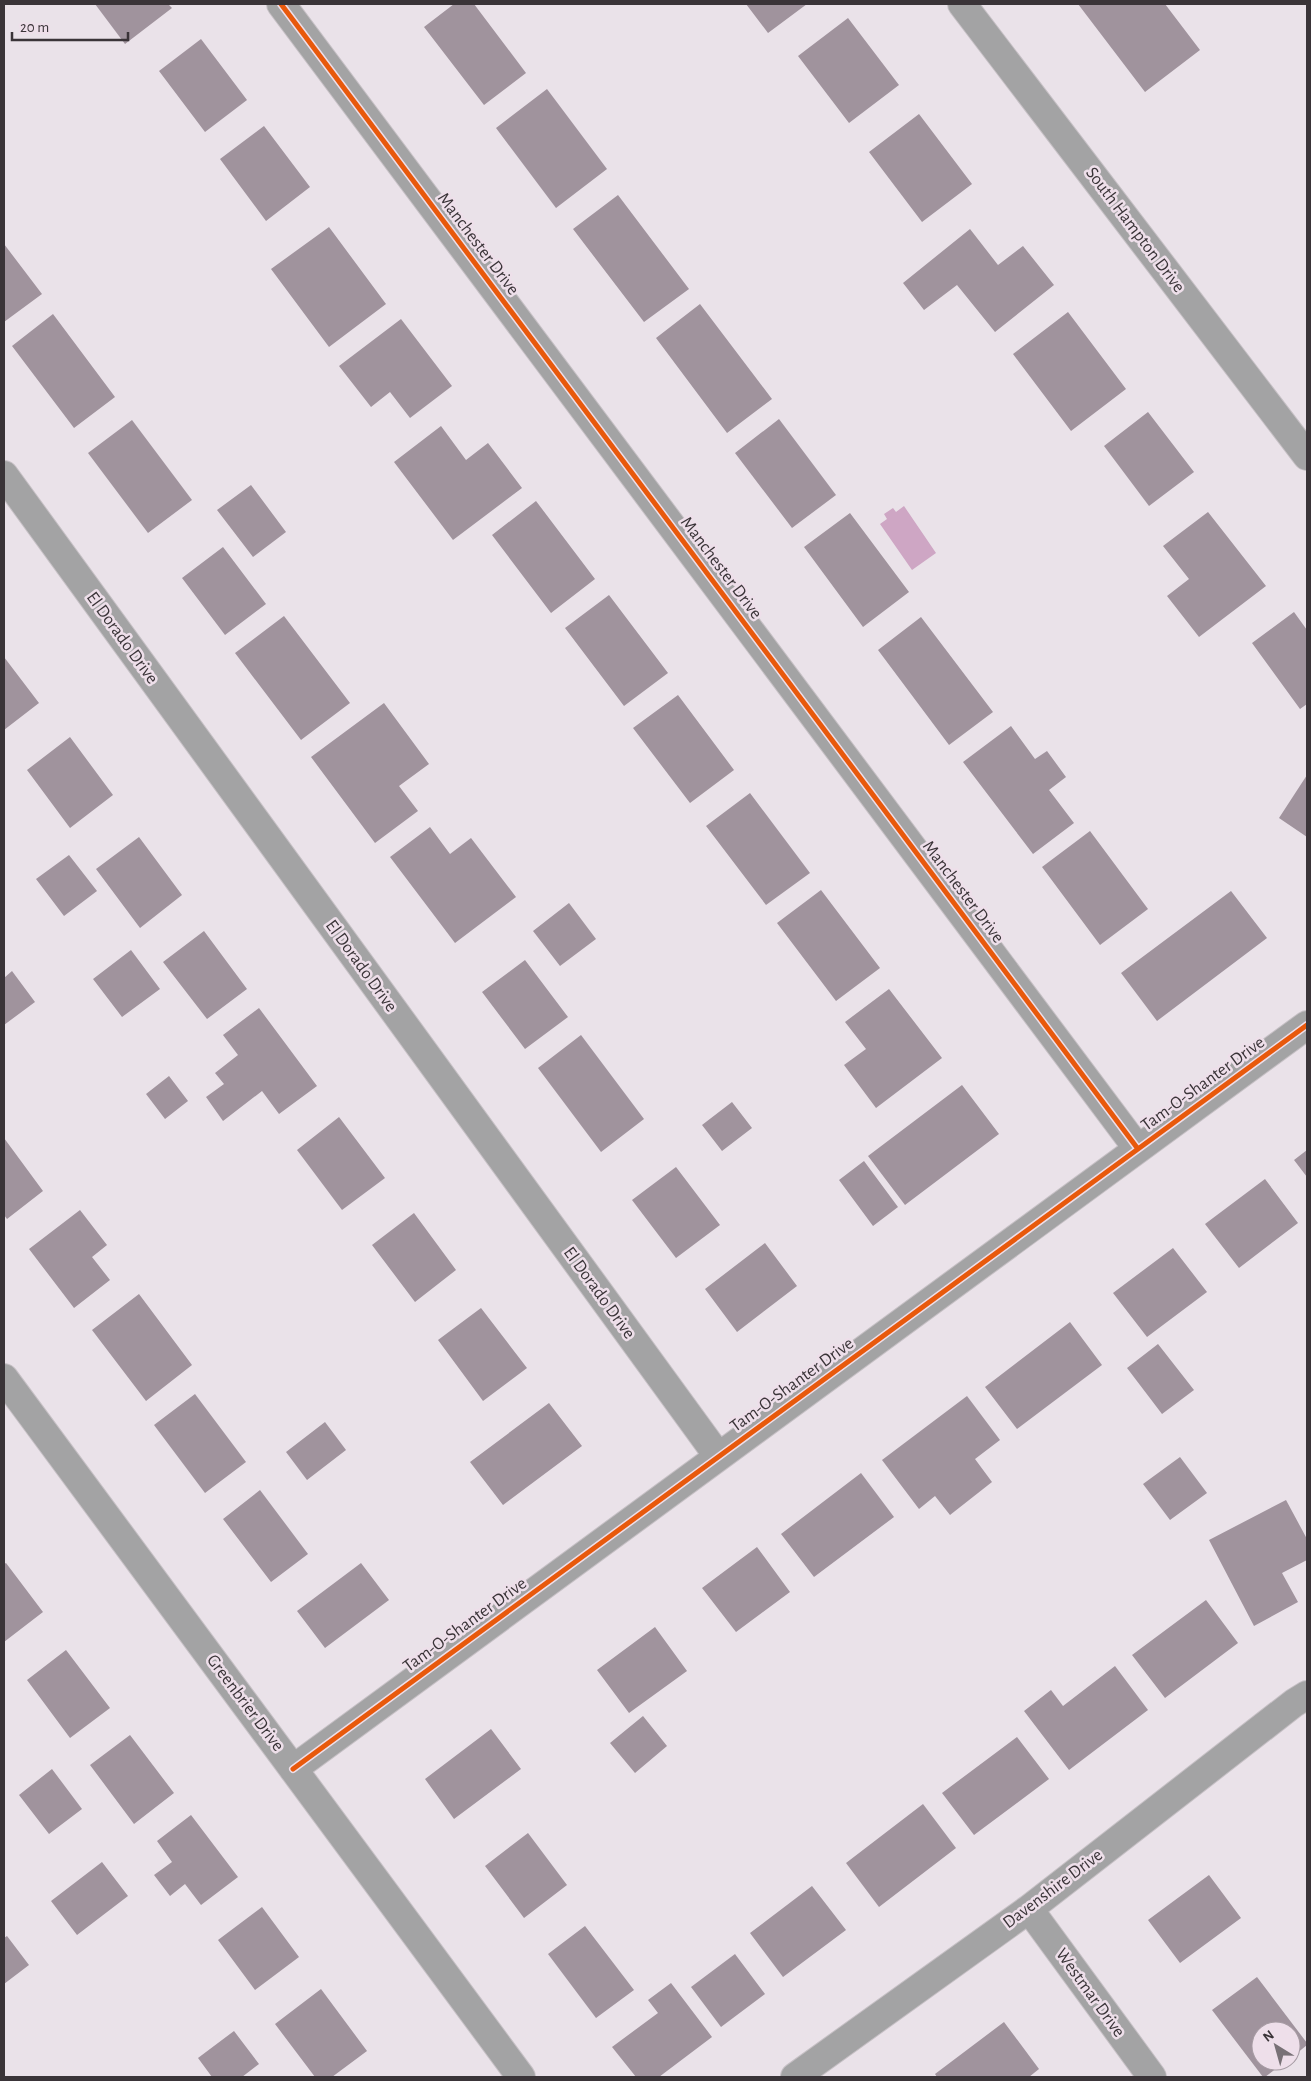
<svg xmlns="http://www.w3.org/2000/svg" width="1311" height="2081" font-family="'Alegreya Sans',sans-serif">
<style>
.water{fill:#cea6c4}
.building{fill:#a0939d}
.lines{fill:none;stroke-linecap:round;stroke-linejoin:round}
.minor-casing{stroke:#c6c0c5;stroke-width:30}
.minor{stroke:#a3a3a4;stroke-width:28}
.cycleway-casing{stroke:#eedfea;stroke-width:8}
.cycleway{stroke:#e8590c;stroke-width:5}
.labels{text-anchor:middle;dominant-baseline:central;stroke-width:5;stroke-linejoin:round;paint-order:stroke}
.street-label{font-size:18px;fill:#3a3438;stroke:#eedfea}
</style>
<rect width="100%" height="100%" fill="#eae2e9"/>
<!-- water -->
<path class="water" d="M904 506 936 553 912 570 880 524 887 519 884 514 893 508 896 512Z"/>
<!-- building -->
<path class="building" d="M95 4H168L172 8 125 44Z
M454 4H474L526 73 484 105 424 27Z
M746 4H807L768 33Z
M1078 4H1165L1200 50 1145 92Z
M848 18 899 85 849 123 798 56Z
M201 39 247 100 205 132 159 71Z
M547 89 607 169 556 208 496 128Z
M919 114 972 184 922 222 869 152Z
M264 126 310 187 266 221 220 159Z
M618 195 689 289 644 322 573 229Z
M329 227 386 304 329 347 271 269Z
M970 229 998 265 1023 246 1054 285 995 332 957 285 924 310 903 283Z
M4 244 42 294 4 322Z
M700 304 772 399 727 433 656 338Z
M1068 312 1126 389 1071 431 1013 354Z
M53 314 115 397 74 428 12 346Z
M401 319 452 386 410 418 390 392 371 407 339 366Z
M1148 412 1194 472 1149 506 1104 446Z
M779 419 836 495 792 528 735 453Z
M132 420 192 500 148 533 88 453Z
M441 426 466 460 488 443 522 488 453 540 394 462Z
M251 485 286 532 253 557 217 510Z
M536 501 595 579 551 613 492 535Z
M1208 512 1266 586 1199 637 1167 596 1189 579 1163 546Z
M850 513 909 592 863 627 804 547Z
M223 547 266 604 225 635 182 578Z
M609 595 668 673 624 706 565 628Z
M1294 612 1307 630V704L1300 709 1252 643Z
M284 616 350 703 301 740 235 653Z
M921 617 993 712 949 745 878 650Z
M4 657 39 703 4 730Z
M678 695 734 770 690 803 633 728Z
M384 703 429 764 399 786 418 811 375 843 311 757Z
M1011 726 1035 759 1047 751 1066 777 1049 790 1074 823 1033 854 963 762Z
M70 737 113 795 70 828 27 770Z
M1307 775V837L1279 818Z
M750 793 810 873 766 905 706 826Z
M430 827 450 854 471 838 516 897 455 943 390 857Z
M1090 831 1148 909 1100 945 1042 867Z
M139 837 182 895 140 928 96 869Z
M69 855 97 891 64 916 36 879Z
M821 890 880 968 836 1001 777 923Z
M1231 891 1267 938 1157 1021 1121 973Z
M569 903 596 939 560 966 533 931Z
M204 931 247 989 207 1019 163 962Z
M131 950 160 989 122 1017 93 979Z
M525 960 568 1017 525 1049 482 992Z
M12 971 35 1002 4 1025V978Z
M889 989 942 1058 876 1108 844 1065 866 1049 845 1022Z
M259 1008 317 1086 279 1114 262 1091 223 1121 206 1097 224 1084 215 1073 238 1055 223 1035Z
M581 1035 644 1119 601 1152 538 1068Z
M169 1076 188 1101 165 1119 146 1094Z
M962 1085 999 1134 905 1205 868 1156Z
M732 1102 752 1128 722 1151 702 1125Z
M339 1117 385 1178 342 1210 297 1150Z
M4 1138 43 1191 7 1219 4 1215Z
M1307 1150V1177L1294 1160Z
M864 1161 898 1207 873 1226 839 1180Z
M676 1167 720 1225 676 1258 632 1200Z
M1265 1179 1298 1223 1239 1268 1205 1224Z
M80 1210 107 1245 92 1257 110 1280 74 1308 29 1249Z
M414 1213 456 1270 415 1302 372 1245Z
M765 1243 797 1286 737 1332 705 1289Z
M1173 1248 1207 1292 1147 1337 1113 1293Z
M139 1294 192 1365 146 1401 92 1330Z
M481 1308 527 1368 483 1401 438 1340Z
M1070 1322 1102 1365 1017 1429 985 1387Z
M1158 1344 1194 1390 1162 1414 1127 1368Z
M195 1394 246 1462 205 1493 154 1425Z
M967 1396 1000 1440 975 1459 992 1482 950 1515 935 1496 919 1509 882 1460Z
M549 1403 582 1446 503 1505 470 1462Z
M325 1422 346 1450 307 1480 286 1452Z
M1180 1457 1207 1493 1170 1520 1143 1484Z
M861 1473 894 1517 814 1577 781 1534Z
M260 1490 308 1554 271 1582 223 1519Z
M1286 1500 1307 1539V1560L1282 1573 1298 1602 1254 1626 1209 1540Z
M757 1547 790 1592 736 1632 702 1588Z
M6 1563 43 1612 4 1642V1564Z
M361 1563 389 1600 325 1648 297 1611Z
M1206 1600 1238 1643 1165 1698 1132 1655Z
M655 1627 687 1671 629 1713 597 1670Z
M66 1650 110 1708 70 1738 27 1680Z
M1115 1666 1148 1710 1069 1770 1024 1711 1051 1690 1063 1706Z
M643 1716 667 1746 635 1773 610 1743Z
M491 1729 521 1769 454 1819 425 1779Z
M130 1735 174 1793 134 1824 90 1765Z
M1017 1737 1049 1779 974 1835 942 1793Z
M52 1769 82 1809 49 1834 19 1795Z
M923 1804 956 1848 879 1907 846 1863Z
M191 1815 238 1877 201 1905 185 1884 170 1896 154 1875 172 1862 157 1841Z
M528 1833 567 1885 524 1918 485 1866Z
M102 1862 128 1896 77 1935 51 1901Z
M1209 1875 1241 1918 1180 1963 1148 1920Z
M812 1886 846 1930 783 1977 750 1933Z
M262 1907 299 1957 255 1990 218 1940Z
M585 1926 634 1990 596 2018 548 1954Z
M7 1936 29 1965 4 1984V1938Z
M735 1954 765 1994 721 2027 691 1987Z
M1257 1977 1307 2043V2045L1291 2058V2031H1261V2061H1286L1265 2077H1263L1212 2010Z
M671 1983 712 2037 659 2077H636L612 2047 658 2013 648 2000Z
M321 1989 367 2051 332 2077H315L275 2024Z
M1004 2022 1039 2069 1029 2077H937L935 2074Z
M234 2031 259 2064 242 2077H212L198 2058Z"/>
<g class="lines">
<defs>
<path id="minor" d="M281 4 1138 1149
M962 4 1307 456
M4 475 718 1456
M4 1378 521 2077
M293 1769 1307 1025
M1029 1909 1152 2077
M795 2077 1029 1909 1294 1703 1307 1695"/>
</defs>
<!-- minor casing -->
<use href="#minor" class="minor-casing"/>
<!-- minor -->
<use href="#minor" class="minor"/>
<defs>
<path id="cycleway" d="M281 4 1138 1149
M293 1769 1307 1025"/>
</defs>
<!-- cycleway casing -->
<use href="#cycleway" class="cycleway-casing"/>
<!-- cycleway -->
<use href="#cycleway" class="cycleway"/>
</g>
<g class="labels">
<!-- street labels -->
<g class="street-label">
<text transform="translate(1135 230) rotate(53)">South Hampton Drive</text>
<text transform="translate(478 244) rotate(53)">Manchester Drive</text>
<text transform="translate(721 568) rotate(53)">Manchester Drive</text>
<text transform="translate(122 638) rotate(54)">El Dorado Drive</text>
<text transform="translate(963 892) rotate(53)">Manchester Drive</text>
<text transform="translate(361 966) rotate(54)">El Dorado Drive</text>
<text transform="translate(1203 1084) rotate(-36)">Tam-O-Shanter Drive</text>
<text transform="translate(599 1293) rotate(54)">El Dorado Drive</text>
<text transform="translate(792 1385) rotate(-36)">Tam-O-Shanter Drive</text>
<text transform="translate(465 1625) rotate(-36)">Tam-O-Shanter Drive</text>
<text transform="translate(245 1703) rotate(53)">Greenbrier Drive</text>
<text transform="translate(1053 1889) rotate(-37)">Davenshire Drive</text>
<text transform="translate(1090 1993) rotate(54)">Westmar Drive</text>
</g>
</g>
<!-- border -->
<rect width="1311" height="2081" fill="none" stroke="#3a3438" stroke-width="10"/>
<!-- north arrow -->
<g transform="translate(1276 2046) rotate(323)"><circle r="24" fill="#eedfea" stroke="#a69ba3"/>
<path d="M0-4L9 19L0 12L-9 19Z" fill="#787176"/>
<text y="-8" font-size="14" font-weight="bold" text-anchor="middle" fill="#3a3438">N</text>
</g>
<!-- scale -->
<path d="M12 32v8h116v-8" fill="none" stroke="#3a3438" stroke-width="2.5"/>
<text x="20" y="32" font-size="15" fill="#3a3438" stroke="#eedfea" stroke-width="4" paint-order="stroke">20 m</text>
</svg>
